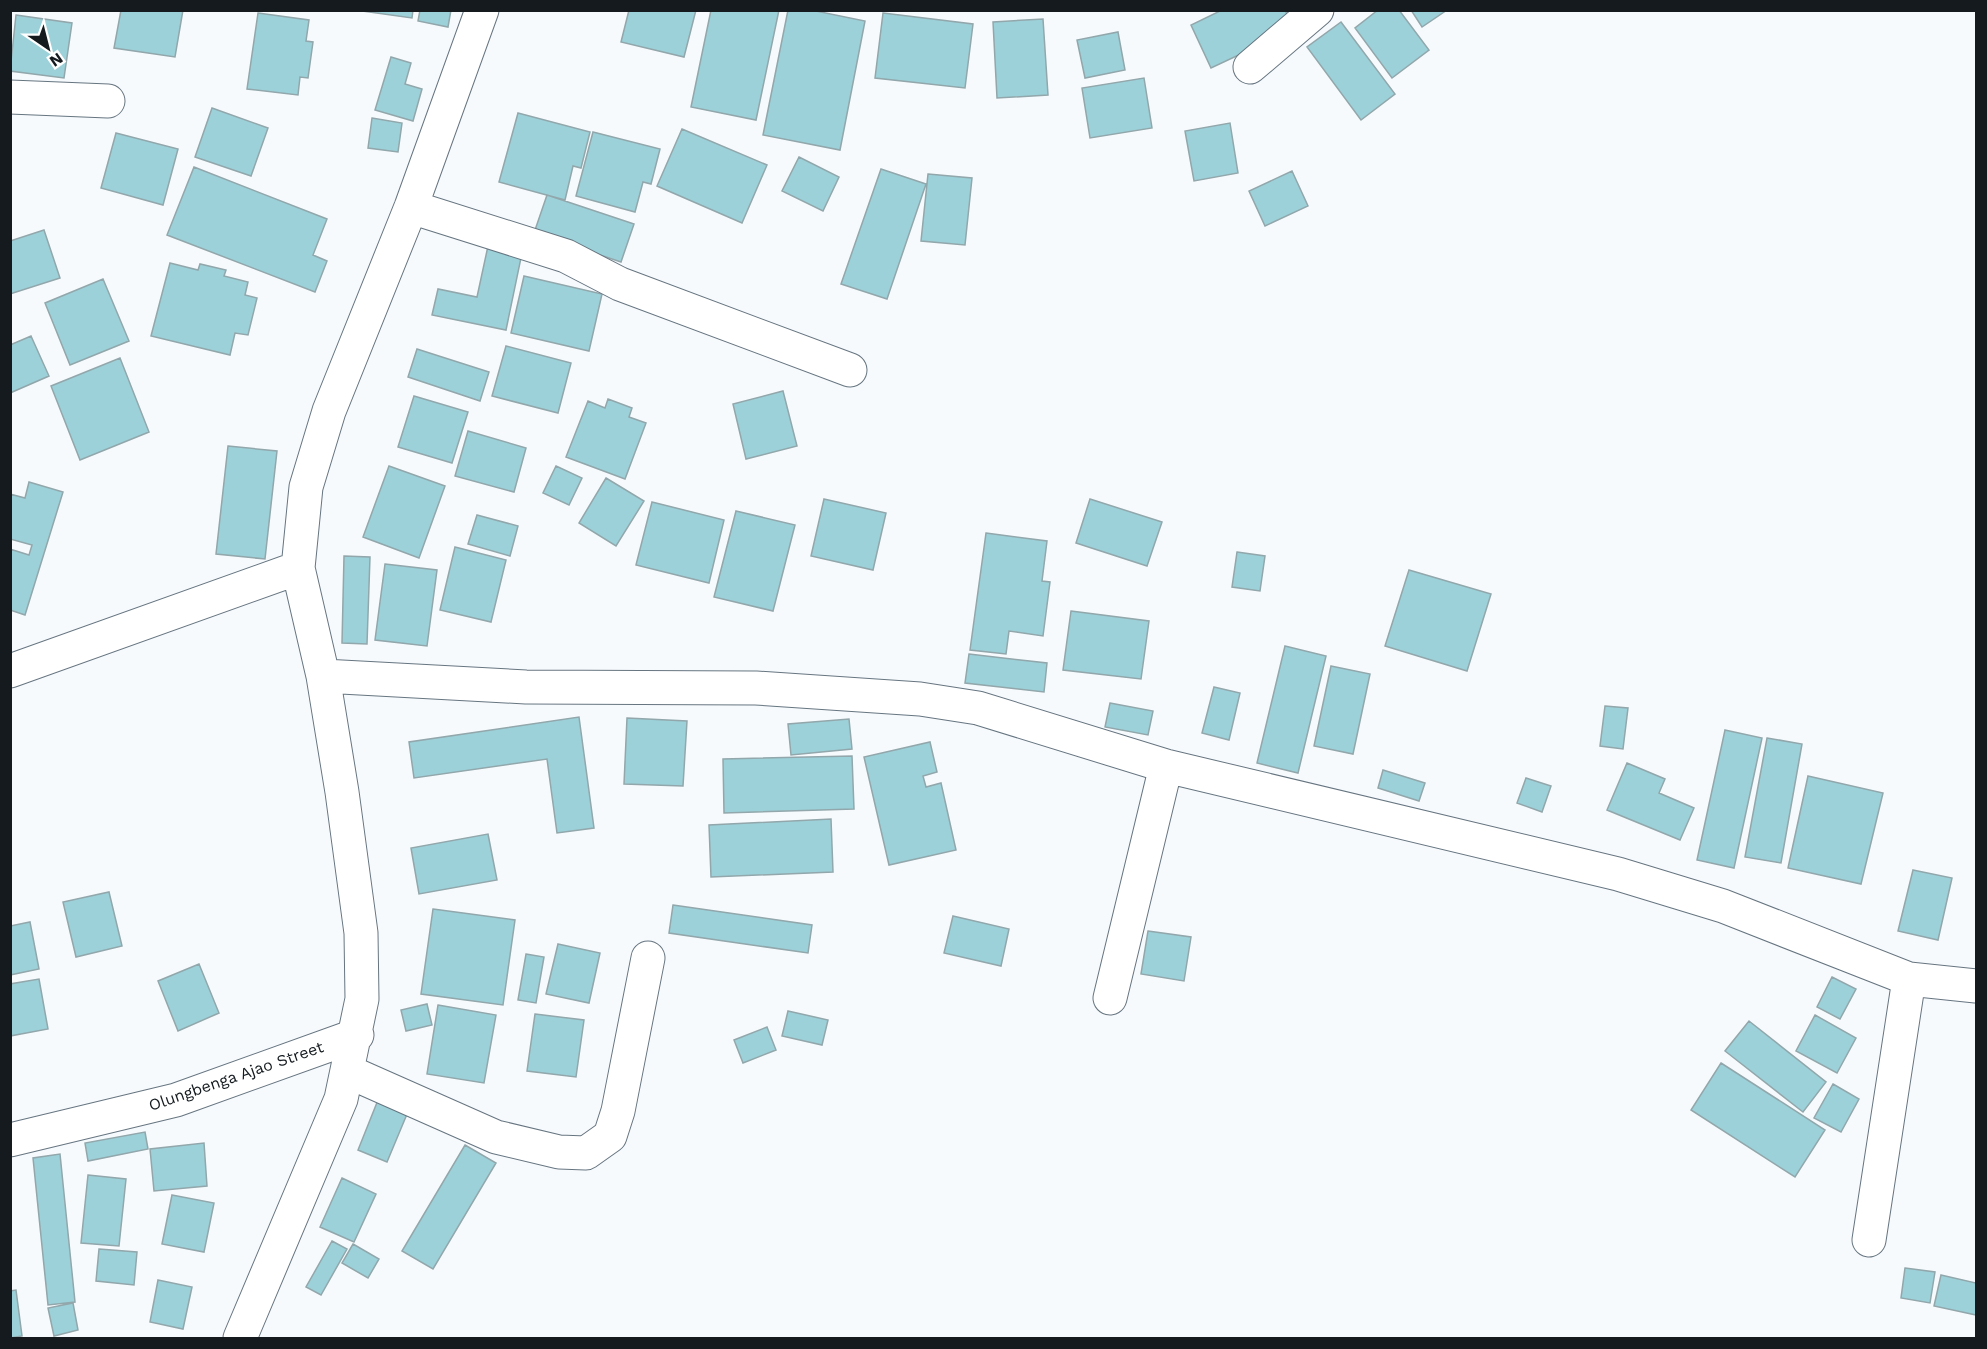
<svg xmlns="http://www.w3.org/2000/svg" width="1987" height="1349" font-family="'Work Sans',sans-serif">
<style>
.building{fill:#9cd1d9;stroke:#91a7ab;stroke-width:1.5}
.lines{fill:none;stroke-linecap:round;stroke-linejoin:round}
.minor-casing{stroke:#667580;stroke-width:35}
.minor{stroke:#fff;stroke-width:33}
.labels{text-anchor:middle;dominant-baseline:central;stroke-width:4.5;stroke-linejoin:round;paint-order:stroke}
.street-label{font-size:16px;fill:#141a1e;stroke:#fff}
</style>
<rect width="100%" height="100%" fill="#f7fafd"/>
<!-- building -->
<path class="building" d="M121 10H183L175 57 114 48Z
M355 10H413L412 18Z
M420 10H451L448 27 418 21Z
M629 10H696L684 57 621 42Z
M711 10H779L756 120 691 107Z
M788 10H811L865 21 840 150 763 135Z
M1222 10H1285L1290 21 1277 37 1211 68 1191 25Z
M1378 10H1399L1429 50 1392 78 1355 28Z
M1411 10H1447L1422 27Z
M258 13 309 20 306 41 313 42 308 78 300 77 298 95 247 89Z
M883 13 973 24 965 88 875 78Z
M16 15 72 23 64 78 10 71Z
M1043 19 1048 95 997 98 993 22Z
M1341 22 1395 94 1361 120 1307 47Z
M1118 32 1125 70 1085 78 1077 40Z
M391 57 411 63 405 84 422 89 413 121 375 110Z
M1144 78 1152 128 1090 138 1082 88Z
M212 108 268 128 251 176 195 157Z
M518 113 590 132 581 168 573 166 565 200 499 182Z
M372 118 402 123 398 152 368 148Z
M1230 123 1238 173 1194 181 1185 131Z
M682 129 767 165 742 223 657 186Z
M593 132 660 149 651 184 643 182 635 212 576 196Z
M116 133 178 149 163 205 101 188Z
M799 157 839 177 823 211 782 191Z
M194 167 327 219 313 255 327 261 315 292 167 235Z
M881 169 926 184 887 299 841 284Z
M1292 171 1308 206 1265 226 1249 191Z
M928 174 972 178 965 245 921 241Z
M547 195 634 224 621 262 534 233Z
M44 230 60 278 10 294V241Z
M488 246 522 253 506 330 432 315 438 289 477 297Z
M170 263 198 270 200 264 226 270 224 276 248 282 245 295 257 298 248 335 235 333 230 355 151 336Z
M524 276 602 294 589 351 511 333Z
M103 279 129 341 70 365 45 303Z
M31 336 49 376 10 393V345Z
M506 346 571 363 558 413 492 396Z
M417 349 489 372 480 401 408 377Z
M120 358 149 432 80 460 51 386Z
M783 391 797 446 746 459 733 404Z
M414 396 468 412 452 463 398 447Z
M608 399 632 408 629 417 646 423 625 479 566 457 588 401 605 408Z
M468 431 526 448 514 492 455 476Z
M228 446 277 451 265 559 216 554Z
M389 466 445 486 419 558 363 537Z
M556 466 582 478 569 505 543 493Z
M606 478 644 501 616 546 579 523Z
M29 482 63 492 25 615 10 610V549L29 555 32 545 10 539V494L25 498Z
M824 499 886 513 873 570 811 556Z
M1090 499 1162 522 1147 566 1076 543Z
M652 502 724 520 709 583 636 565Z
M736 511 795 525 773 611 714 597Z
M477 515 518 526 510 556 468 544Z
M986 533 1047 541 1042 581 1050 582 1043 636 1009 631 1006 654 970 650Z
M455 547 506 560 491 622 440 610Z
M1237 552 1265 556 1260 591 1232 587Z
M344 556 370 557 367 644 342 643Z
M385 564 437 570 427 646 375 640Z
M1409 570 1491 594 1467 671 1385 646Z
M1071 611 1149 621 1141 679 1063 670Z
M1285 646 1326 656 1298 773 1257 763Z
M969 654 1047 663 1044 692 965 683Z
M1331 666 1370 674 1353 754 1314 746Z
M1214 687 1240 693 1229 740 1202 733Z
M1110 703 1153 711 1148 735 1105 727Z
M1605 706 1628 708 1623 749 1600 746Z
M579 717 594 828 557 833 547 759 414 778 409 742Z
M627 718 687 721 683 786 624 784Z
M849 719 852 749 791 755 788 724Z
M1725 730 1762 738 1734 868 1697 860Z
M1767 738 1802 744 1781 863 1745 857Z
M930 742 937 772 923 776 926 787 941 783 956 850 889 865 864 757Z
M852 756 854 809 724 813 723 759Z
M1627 763 1665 779 1659 793 1694 808 1680 840 1607 810Z
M1383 770 1425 783 1419 801 1378 788Z
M1808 776 1883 793 1861 884 1788 868Z
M1526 778 1551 786 1542 812 1517 803Z
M831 819 833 872 711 877 709 825Z
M488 834 497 880 419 894 411 848Z
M1913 870 1952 878 1938 940 1898 931Z
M109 892 122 946 76 957 63 902Z
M673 905 812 925 808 953 669 933Z
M433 909 515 920 503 1005 421 994Z
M953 916 1009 929 1001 966 944 953Z
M30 922 39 969 10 975V926Z
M1148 931 1191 937 1184 981 1141 974Z
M558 944 600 953 589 1003 546 994Z
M526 954 544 957 536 1003 518 1000Z
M199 964 219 1013 178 1031 158 981Z
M1832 977 1856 989 1840 1019 1817 1007Z
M39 979 48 1029 10 1036V984Z
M427 1004 432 1025 406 1031 401 1010Z
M438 1005 496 1015 484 1083 427 1074Z
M788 1011 828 1020 822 1045 782 1036Z
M535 1014 584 1020 576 1077 527 1071Z
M1815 1015 1856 1038 1837 1073 1796 1051Z
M1749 1021 1826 1082 1803 1112 1725 1051Z
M767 1027 776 1050 743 1063 734 1040Z
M1721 1063 1825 1130 1795 1177 1691 1110Z
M1833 1084 1859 1099 1841 1132 1814 1118Z
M380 1095 410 1107 387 1162 358 1150Z
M145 1132 148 1149 88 1161 85 1143Z
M204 1143 207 1186 154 1191 150 1149Z
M465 1145 496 1163 433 1269 402 1251Z
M60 1154 75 1302 48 1305 33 1158Z
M88 1175 126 1179 119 1246 81 1243Z
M342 1178 376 1194 354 1242 320 1227Z
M172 1195 214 1203 204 1252 162 1244Z
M332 1241 347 1249 321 1295 306 1287Z
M353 1244 379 1259 368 1278 342 1263Z
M99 1249 137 1252 134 1285 96 1281Z
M1905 1268 1935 1272 1930 1303 1901 1298Z
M1941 1275 1976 1283V1315L1934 1306Z
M158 1280 192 1287 183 1329 150 1322Z
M16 1290 22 1336 10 1338V1291Z
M73 1303 78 1330 54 1336 48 1308Z"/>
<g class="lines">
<defs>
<path id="minor" d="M1250 67 1317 10
M10 97 108 101
M411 207 566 256 620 284 850 370
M10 671 298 568
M323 676 526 687 756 688 920 699 978 708 1166 766 1618 874 1723 906 1909 979 1976 986
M1110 998 1166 766
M347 1071 496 1137 559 1152 586 1153 610 1136 618 1111 648 958
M10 1140 176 1100 357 1035
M1869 1240 1909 979
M240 1338 341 1099 362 999 361 933 342 792 323 676 298 568 306 487 329 411 411 207 482 10"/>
</defs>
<!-- minor casing -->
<use href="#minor" class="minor-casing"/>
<!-- minor -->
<use href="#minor" class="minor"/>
</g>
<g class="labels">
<!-- street labels -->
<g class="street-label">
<text transform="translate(236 1076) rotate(-19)">Olungbenga Ajao Street</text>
</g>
</g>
<!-- border -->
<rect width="1987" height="1349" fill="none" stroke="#141a1e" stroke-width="24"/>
<!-- north arrow -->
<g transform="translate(48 48) rotate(145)" stroke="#ffffff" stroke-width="4.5" paint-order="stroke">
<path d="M0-4.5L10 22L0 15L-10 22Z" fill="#141a1e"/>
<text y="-9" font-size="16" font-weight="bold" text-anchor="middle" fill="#141a1e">N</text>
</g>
</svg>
